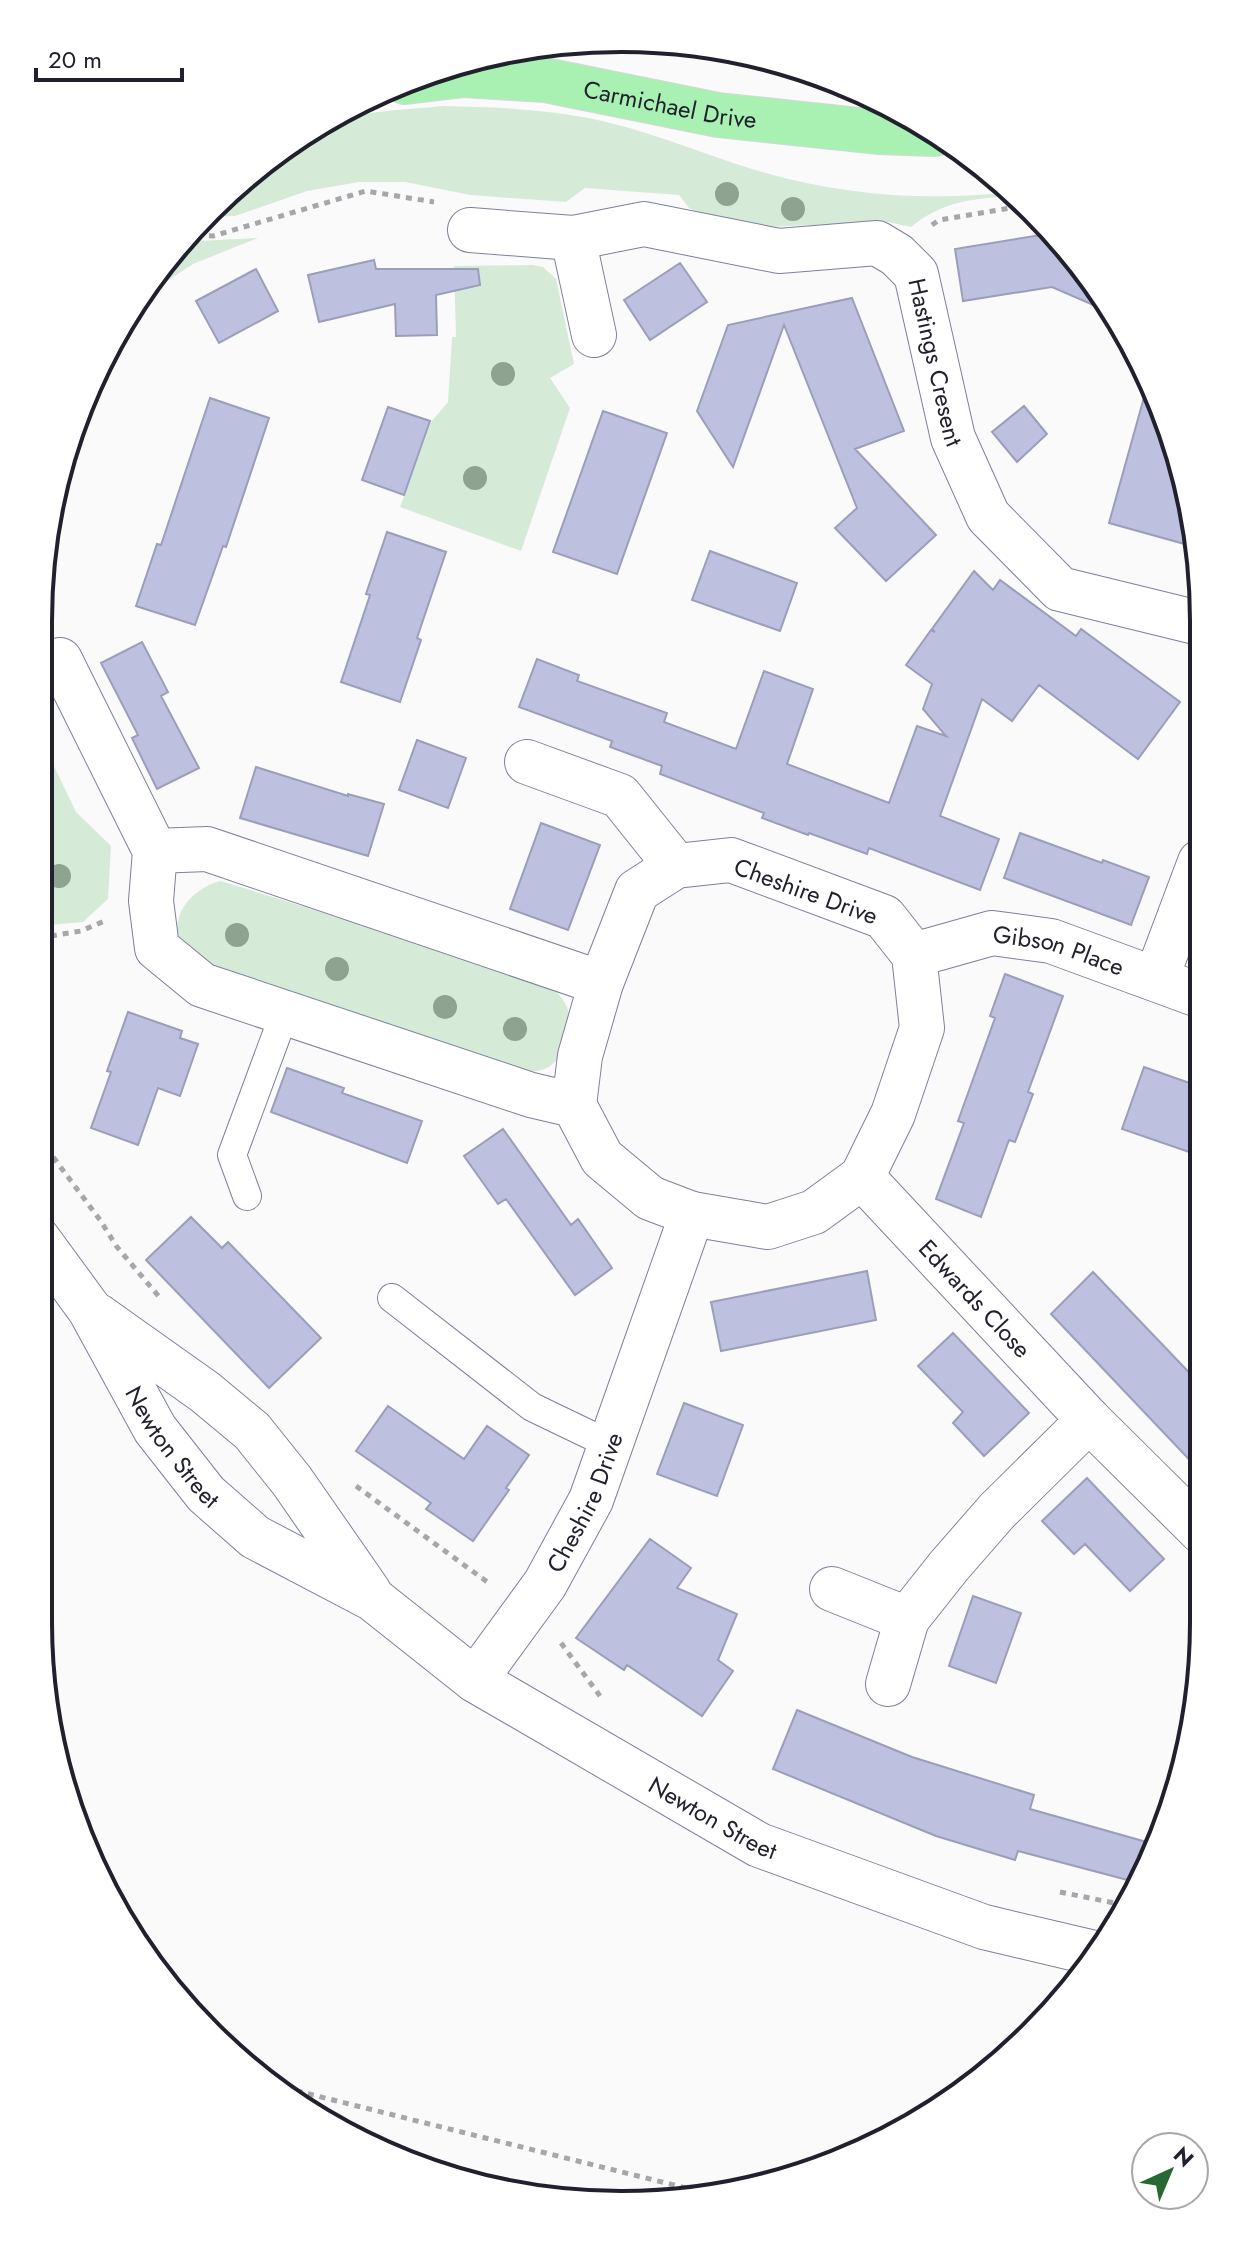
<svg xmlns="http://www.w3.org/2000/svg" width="1242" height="2243" font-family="Jost,sans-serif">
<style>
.green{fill:#d6ebd7}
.building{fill:#bdc0de;stroke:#9b9ebb;stroke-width:2}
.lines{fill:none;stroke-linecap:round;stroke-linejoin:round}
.service-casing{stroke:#7d809c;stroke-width:30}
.minor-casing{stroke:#7d809c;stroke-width:46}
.primary-casing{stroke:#d7d7d9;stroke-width:46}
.path{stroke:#a6a6ab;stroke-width:5;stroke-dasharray:6 6;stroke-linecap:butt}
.service{stroke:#fff;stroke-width:28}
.minor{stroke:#fff;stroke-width:44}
.primary{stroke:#a9f0b3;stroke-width:44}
.tree{fill:#8ea390}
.labels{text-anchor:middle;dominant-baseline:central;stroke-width:6;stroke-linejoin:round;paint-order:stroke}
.street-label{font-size:24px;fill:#20212d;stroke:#fff}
.rim{fill:none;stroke:#20212d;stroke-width:4}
</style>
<rect width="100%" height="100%" fill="#fafafa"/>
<!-- green -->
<path class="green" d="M443 106C492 107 541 109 589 118 644 129 698 152 752 169 837 195 924 202 1011 192L1015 195C972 200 946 199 911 227L888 222 764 227 701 214 689 208 679 195 585 188 566 202 470 195 405 182H359L307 191 235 216 203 217C236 187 278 142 320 125 355 111 405 110 443 106Z
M258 238 193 264 137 301 179 242Z
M533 265 543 267 556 279 574 364 550 378 570 408 521 551 400 507 431 422 448 402 452 337H456L454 266Z
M39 735 76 812 111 846 108 899 83 922 39 926Z
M221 881 541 980C551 987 562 995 567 1007 571 1017 571 1028 567 1038 558 1067 547 1073 516 1072L202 969C195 960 182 948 179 937 171 911 197 886 221 881Z"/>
<!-- building -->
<path class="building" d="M1053 233 1106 297 1114 314 1052 287 963 301 955 249Z
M374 260 376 269H478L480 285 436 295 437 335 396 336 395 304 319 322 308 275Z
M680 263 707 302 650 340 624 300Z
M256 269 278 311 219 343 196 301Z
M852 298 904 431 855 449 936 535 886 581 835 528 857 508 784 325 733 467 697 411 728 325Z
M1148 383 1173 433 1199 548 1109 523Z
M210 398 269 418 226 547 223 546 195 625 136 606 157 544 161 545Z
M1024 406 1047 434 1017 462 992 432Z
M388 407 430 421 404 495 362 480Z
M603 411 667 433 617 574 553 552Z
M387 532 446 552 417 638 421 640 400 702 341 682 370 595 366 594Z
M710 551 797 583 780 631 692 600Z
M974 571 993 590 1000 580 1076 636 1081 629 1180 702 1138 759 1039 685 1012 721 982 699 940 816 999 839 980 890 869 848 867 854 809 833 808 835 762 818 764 813 660 774 662 766 610 747 612 741 519 707 537 659 579 675 577 681 667 713 664 722 736 749 764 671 813 689 787 764 889 803 917 726 946 736 923 709 932 684 906 665 931 630 935 632 932 629Z
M142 642 168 692 161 696 199 768 157 789 132 738 138 735 101 663Z
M417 740 466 758 448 808 399 790Z
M256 767 348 796V794L384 804 368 856 240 818Z
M541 823 600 845 568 930 510 909Z
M1020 833 1102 863 1103 860 1149 877 1131 925 1004 878Z
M1005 974 1063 996 1028 1092 1033 1094 1015 1142 1009 1140 981 1217 936 1199 964 1123 958 1121 995 1018 990 1016Z
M128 1012 182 1031 180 1038 198 1044 180 1096 158 1088 138 1145 91 1128 111 1072 107 1071Z
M1144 1067 1201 1087V1156L1122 1129Z
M287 1068 344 1088 342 1093 422 1121 407 1163 271 1112Z
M503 1129 571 1225 578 1219 612 1268 575 1295 506 1199 498 1204 464 1156Z
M191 1217 222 1248 228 1242 321 1338 269 1388 146 1260Z
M867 1271 876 1320 721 1351 711 1302Z
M1093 1272 1202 1386V1473L1051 1314Z
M953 1333 1029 1413 984 1456 953 1423 963 1412 918 1366Z
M684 1403 743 1425 717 1496 657 1474Z
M388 1406 464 1459 487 1426 529 1455 506 1488 509 1490 473 1541 426 1509 431 1503 356 1451Z
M1087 1478 1164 1559 1130 1591 1085 1544 1074 1554 1042 1521Z
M650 1539 691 1568 677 1588 737 1614 718 1660 733 1671 702 1716 627 1665 624 1670 576 1638Z
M973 1596 1021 1613 996 1683 949 1666Z
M797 1710 912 1757 1034 1795 1030 1809 1157 1845 1139 1883 1018 1851 1015 1860 936 1836 773 1769Z"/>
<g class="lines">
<defs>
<path id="service" d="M247 1196 232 1155 285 1012
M392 1298 532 1407 611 1445"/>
<g id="minor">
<path id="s1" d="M470 230 573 238 644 224 779 251 877 243 897 255 916 274 953 438 988 516 1060 589 1199 623"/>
<path d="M573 238 594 335"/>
<path d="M60 660 155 851 151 901 157 948 202 985 531 1095 574 1105 602 1158 650 1198 692 1214"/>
<path d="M527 762 620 796 676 866"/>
<path d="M155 851 207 849 601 983"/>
<path id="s2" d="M914 955 992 933 1051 941 1201 996"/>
<path d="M1156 979 1200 862"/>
<path id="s3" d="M862 1177 1089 1420 1202 1532"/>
<path id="s4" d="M38 1239 90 1310 155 1429 206 1494 255 1537 373 1599 475 1680 759 1845 984 1927 1094 1953"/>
<path d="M98 1316 205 1392 252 1431 292 1481 369 1592"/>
<path d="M832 1589 907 1619"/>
<path id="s5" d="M475 1680 545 1584 591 1500 692 1214 768 1227 814 1212 862 1177 893 1114 922 1028 914 955 884 917 731 860 676 866 637 891 601 983 580 1056 574 1105"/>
<path d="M888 1684 907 1619 949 1566 997 1511 1089 1420"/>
</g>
<g id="primary">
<path id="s6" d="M405 82 464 75 545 80 718 115 878 132 935 134"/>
</g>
</defs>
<!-- service casing -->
<use href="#service" class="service-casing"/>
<!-- minor casing -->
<use href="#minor" class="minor-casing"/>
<!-- primary casing -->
<use href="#primary" class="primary-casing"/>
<!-- path -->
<path class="path" d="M932 225 939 220 1028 205
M185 234 213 236 366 191 434 202
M39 938 81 931 107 920
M39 1138 100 1220 117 1247 161 1299
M356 1486 490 1584
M561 1643 600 1696
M1060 1892 1129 1906
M273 2085 706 2193"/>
<!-- service -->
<use href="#service" class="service"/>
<!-- minor -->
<use href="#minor" class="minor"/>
<!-- primary -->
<use href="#primary" class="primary"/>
</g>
<!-- trees -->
<g class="tree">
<circle cx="727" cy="194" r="12"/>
<circle cx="793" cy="209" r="12"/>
<circle cx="503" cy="374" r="12"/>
<circle cx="475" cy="478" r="12"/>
<circle cx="59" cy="876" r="12"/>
<circle cx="237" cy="935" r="12"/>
<circle cx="337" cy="969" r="12"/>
<circle cx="445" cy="1007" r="12"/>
<circle cx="515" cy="1029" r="12"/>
</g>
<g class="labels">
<!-- street labels -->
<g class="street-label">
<text stroke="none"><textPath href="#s6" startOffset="268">Carmichael Drive</textPath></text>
<text stroke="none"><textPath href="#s1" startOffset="552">Hastings Cresent</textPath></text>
<text transform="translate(806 891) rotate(20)">Cheshire Drive</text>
<text stroke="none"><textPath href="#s2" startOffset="150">Gibson Place</textPath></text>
<text stroke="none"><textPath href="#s3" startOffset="166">Edwards Close</textPath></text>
<text stroke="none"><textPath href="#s4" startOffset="248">Newton Street</textPath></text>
<text stroke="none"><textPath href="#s5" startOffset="210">Cheshire Drive</textPath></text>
<text stroke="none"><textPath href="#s4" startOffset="910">Newton Street</textPath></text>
</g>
</g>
<!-- crop -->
<path d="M0 0H1242V2243H0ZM621 52H621A569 569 0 0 1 1190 621V1622A569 569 0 0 1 621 2191H621A569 569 0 0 1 52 1622V621A569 569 0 0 1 621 52Z" fill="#fff" fill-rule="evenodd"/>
<path class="rim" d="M621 52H621A569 569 0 0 1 1190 621V1622A569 569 0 0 1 621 2191H621A569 569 0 0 1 52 1622V621A569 569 0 0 1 621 52Z"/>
<!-- north arrow -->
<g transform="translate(1170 2171) rotate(44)"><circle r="38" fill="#ffffff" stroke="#a6a6ab" stroke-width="2"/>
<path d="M0-6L14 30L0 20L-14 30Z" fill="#286933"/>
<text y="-12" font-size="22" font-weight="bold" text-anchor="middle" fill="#20212d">N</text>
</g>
<!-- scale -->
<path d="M36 68v12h146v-12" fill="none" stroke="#20212d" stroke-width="4"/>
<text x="48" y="68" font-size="24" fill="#20212d" stroke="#ffffff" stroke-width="6" paint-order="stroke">20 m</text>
</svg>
